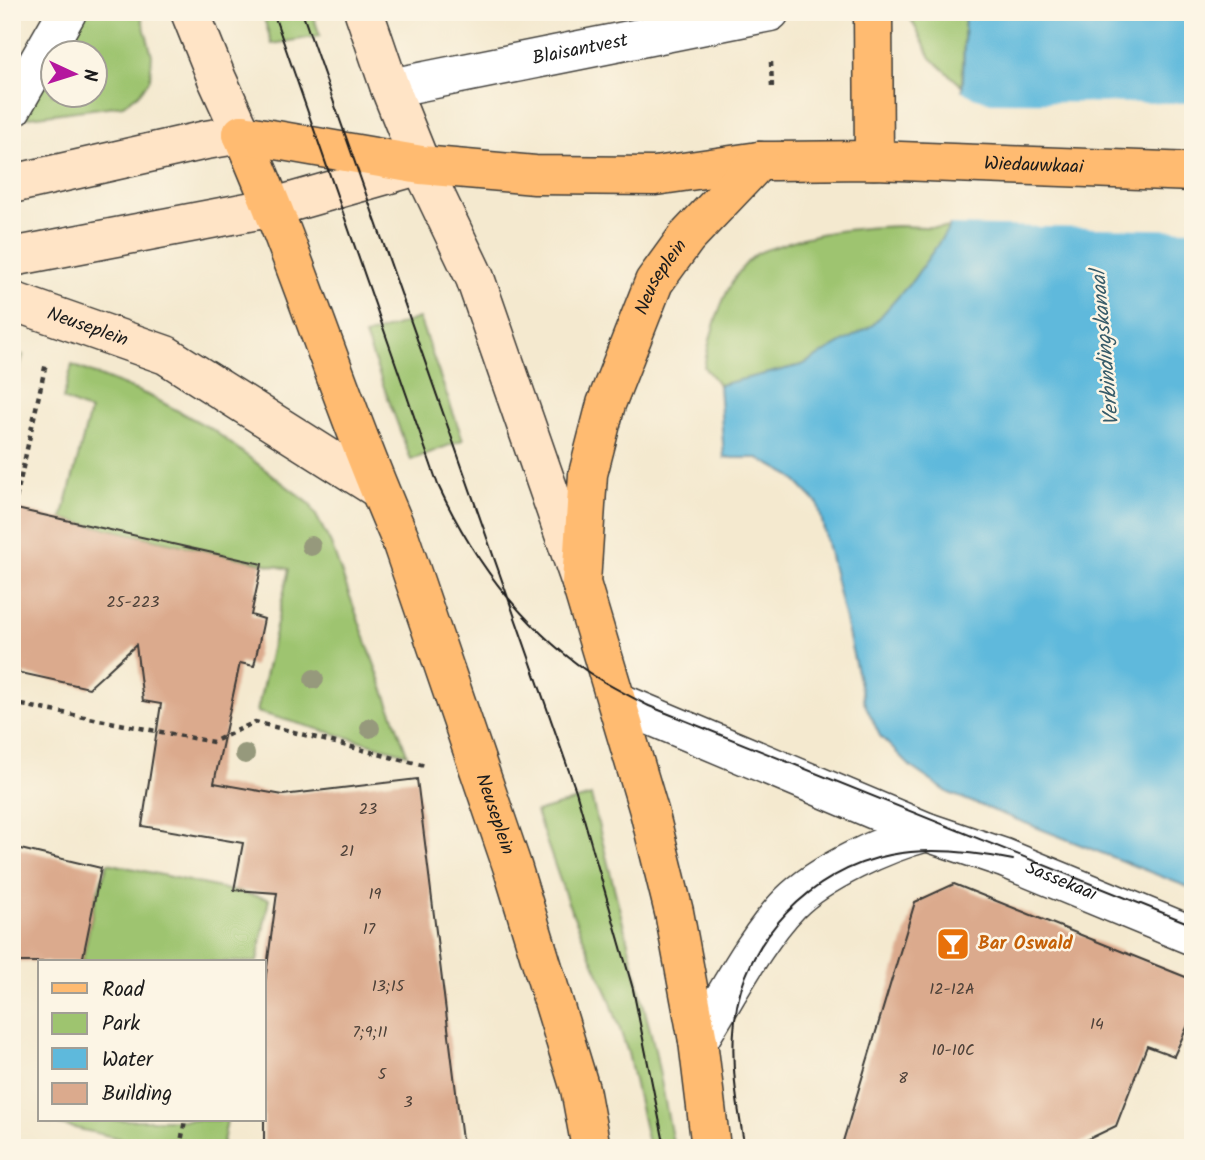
<svg xmlns="http://www.w3.org/2000/svg" width="1205" height="1160" font-family="Kalam,sans-serif">
<style>
.green{fill:#9ec46f;stroke:#5d7046;stroke-width:2}
.water{fill:#5eb9dc;stroke:#3d6a7c;stroke-width:2}
.pier{fill:#f4e9cf}
.building{fill:#dbaa8d}
.lines{fill:none;stroke-linecap:round;stroke-linejoin:round}
.street-casing{stroke:#3c3b37;stroke-width:41}
.secondary-casing{stroke:#3c3b37;stroke-width:41}
.primary-casing{stroke:#3c3b37;stroke-width:41}
.path{stroke:#3c3b37;stroke-width:4.5;stroke-dasharray:5 5;stroke-linecap:butt}
.street{stroke:#fff;stroke-width:38}
.secondary{stroke:#ffe4c6;stroke-width:38}
.primary{stroke:#ffbb71;stroke-width:38}
.tram{stroke:#1c1c1c;stroke-width:2}
.tree{fill:#96997c}
.labels{text-anchor:middle;dominant-baseline:central;stroke-width:5;stroke-linejoin:round;paint-order:stroke}
.number-label{font-size:16px;fill:#4c4038}
.street-label{font-size:19px;fill:#1c1c1c;stroke:#fcf5e5}
.food-label{font-size:19px;font-weight:bold;fill:#c56008;stroke:#fcf5e5;text-anchor:start}
.water-label{font-size:21px;font-style:italic;fill:#365b69;stroke:#fcf5e5}
</style>
<rect width="100%" height="100%" fill="#fcf5e5"/>
<filter id="ink" filterUnits="userSpaceOnUse"><feTurbulence type="fractalNoise" baseFrequency=".0143" numOctaves="2"/><feDisplacementMap in="SourceGraphic" scale="14" xChannelSelector="R" yChannelSelector="G"/><feConvolveMatrix kernelMatrix="1 2 1 2 8 2 1 2 1" color-interpolation-filters="sRGB"/></filter>
<filter id="wash" filterUnits="userSpaceOnUse"><feTurbulence type="fractalNoise" baseFrequency=".00686" numOctaves="4" result="noise"/><feDisplacementMap in="SourceGraphic" scale="28" xChannelSelector="R" yChannelSelector="G"/><feGaussianBlur stdDeviation="1.57" result="paint"/><feColorMatrix in="noise" values="0 0 0 0 0 0 0 0 0 0 0 0 0 0 0 0 0 1.4 0 .05"/><feComposite in="paint" operator="in"/></filter>
<g filter="url(#wash)">
<rect width="100%" height="100%" fill="#f4e9cf"/>
<!-- green -->
<path class="green" d="M85 12H140L152 55 150 79 139 94 123 105 22 118 52 67V94H94V52H61Z
M262 12H312L320 36 272 44Z
M911 12H965L962 86 931 58 911 19Z
M898 226 950 228 913 280 874 325 802 365 719 385 704 367C711 330 725 279 755 255 761 251 769 249 775 247 816 231 855 228 898 226Z
M419 318 463 440 411 460 365 336Z
M12 353 23 355 12 395Z
M72 365 150 396 212 429 310 504 331 544 407 754 257 712 289 569 62 519 90 411 63 399Z
M591 796 655 1050 674 1148H649L628 1053 609 997 568 903 536 812Z
M108 863 269 899 257 962H82L95 900Z
M49 1120H227L222 1148H162L48 1122Z"/>
<!-- water -->
<path class="water" d="M965 12H1193V889L949 793 911 767 880 736 864 702 818 504 791 476 758 458H724L719 385 802 365 873 325 913 280 949 228 963 81Z"/>
<!-- pier -->
<path class="pier" d="M959 89 973 97 991 102 1193 103V230L946 225Z"/>
<g id="blocks">
<!-- building -->
<path class="building" d="M12 508 262 564 251 615 264 619 254 666 240 663 214 783 283 795 417 779 463 1148H264V989L277 893 234 890 243 843 142 826 161 704 143 701 136 645 89 688 12 671Z
M12 847 101 868 82 962H12Z
M954 884 1193 980V1014L1174 1056 1147 1046 1116 1126 1070 1148H841L915 902Z"/>
</g>
</g>
<g filter="url(#ink)">
<use href="#blocks" fill-opacity="0" stroke="#3c3b37" stroke-width="2"/>
<g class="lines">
<defs>
<g id="street">
<path id="s1" d="M390 88 770 12"/>
<path d="M12 108 67 12"/>
<path id="s2" d="M618 702 927 832 1004 858 1193 936"/>
<path d="M698 1041C726 997 755 939 790 903 821 872 885 843 927 832"/>
</g>
<g id="secondary">
<path d="M364 12 390 88 421 165 475 278 581 583"/>
<path d="M12 184 206 140 242 134 217 79 190 12"/>
<path d="M12 257 274 207 421 165"/>
<path id="s3" d="M12 301 166 355 378 489"/>
</g>
<g id="primary">
<path d="M873 12 874 160"/>
<path id="s4" d="M242 134C300 267 342 406 400 538L512 866 580 1089 591 1148"/>
<path id="s5" d="M242 134 421 165 535 175 655 176 759 161H774L874 160 1193 172"/>
<path id="s6" d="M711 1148 698 1041 674 912 649 811 581 583 588 474 606 404 654 282 686 238 759 161"/>
</g>
</defs>
<!-- street casing -->
<use href="#street" class="street-casing"/>
<!-- secondary casing -->
<use href="#secondary" class="secondary-casing"/>
<!-- primary casing -->
<use href="#primary" class="primary-casing"/>
<!-- path -->
<path class="path" d="M771 62 772 88
M14 508 46 363
M12 707 22 705 213 742 255 722 425 766
M180 1148 185 1120"/>
<!-- street -->
<use href="#street" class="street"/>
<!-- secondary -->
<use href="#secondary" class="secondary"/>
<!-- primary -->
<use href="#primary" class="primary"/>
<!-- tram -->
<path class="tram" d="M273 12 438 485C472 558 521 625 588 672 607 685 628 695 649 706L1193 925
M302 12 576 791 633 989 665 1148
M745 1148C737 1105 730 1063 735 1020 743 940 812 870 890 855 930 847 973 852 1013 860"/>
</g>
<!-- trees -->
<g class="tree">
<circle cx="311" cy="546" r="10"/>
<circle cx="314" cy="679" r="10"/>
<circle cx="370" cy="728" r="10"/>
<circle cx="245" cy="754" r="10"/>
</g>
</g>
<!-- icons -->
<defs>
<symbol id="bar-square" viewBox="-11 -11 22 22"><rect x="-9" y="-9" width="18" height="18" rx="4" fill="#e8710a" stroke="#fcf5e5"/><path d="M-6-5H6L.8 .8V4.5H3.5V6h-7V4.5H-.8V.8Z" fill="#fff"/></symbol>
</defs>
<g fill-rule="evenodd">
<use href="#bar-square" x="934" y="925" width="38" height="38"/>
</g>
<g class="labels">
<!-- number labels -->
<g class="number-label">
<text x="133" y="602">25-223</text>
<text x="368" y="809">23</text>
<text x="347" y="851">21</text>
<text x="375" y="894">19</text>
<text x="369" y="929">17</text>
<text x="388" y="986">13;15</text>
<text x="952" y="989">12-12A</text>
<text x="1097" y="1024">14</text>
<text x="370" y="1032">7;9;11</text>
<text x="953" y="1050">10-10C</text>
<text x="382" y="1074">5</text>
<text x="903" y="1078">8</text>
<text x="408" y="1102">3</text>
</g>
<!-- street labels -->
<g class="street-label">
<text stroke="none"><textPath href="#s1" startOffset="194">Blaisantvest</textPath></text>
<text stroke="none"><textPath href="#s5" startOffset="796">Wiedauwkaai</textPath></text>
<text stroke="none"><textPath href="#s6" startOffset="901">Neuseplein</textPath></text>
<text stroke="none"><textPath href="#s3" startOffset="80">Neuseplein</textPath></text>
<text stroke="none"><textPath href="#s4" startOffset="726">Neuseplein</textPath></text>
<text stroke="none"><textPath href="#s2" startOffset="478">Sassekaai</textPath></text>
</g>
<!-- food labels -->
<g class="food-label">
<text x="978" y="944">Bar Oswald</text>
</g>
<!-- water labels -->
<g class="water-label">
<text transform="translate(1106 348) rotate(-95)">Verbindingskanaal</text>
</g>
</g>
<!-- margin -->
<rect width="1205" height="1160" fill="none" stroke="#fcf5e5" stroke-width="42"/>
<!-- legend -->
<rect x="38" y="960" width="228" height="161" fill="#fcf5e5" stroke="#a29e95" stroke-width="2"/>
<rect x="52" y="983" width="35" height="10" fill="#ffbb71" stroke="#a29e95" stroke-width="2"/>
<text x="102" y="996" font-size="21" fill="#1c1c1c">Road</text>
<rect x="52" y="1013" width="35" height="21" fill="#9ec46f" stroke="#a29e95" stroke-width="2"/>
<text x="102" y="1030" font-size="21" fill="#1c1c1c">Park</text>
<rect x="52" y="1048" width="35" height="21" fill="#5eb9dc" stroke="#a29e95" stroke-width="2"/>
<text x="102" y="1066" font-size="21" fill="#1c1c1c">Water</text>
<rect x="52" y="1083" width="35" height="21" fill="#dbaa8d" stroke="#a29e95" stroke-width="2"/>
<text x="102" y="1100" font-size="21" fill="#1c1c1c">Building</text>
<!-- north arrow -->
<g transform="translate(74 74) rotate(94)"><circle r="33" fill="#fcf5e5" stroke="#a29e95" stroke-width="2"/>
<path d="M0-5L12 26L0 18L-12 26Z" fill="#b5179e"/>
<text y="-10" font-size="19" font-weight="bold" text-anchor="middle" fill="#1c1c1c">N</text>
</g>
</svg>
